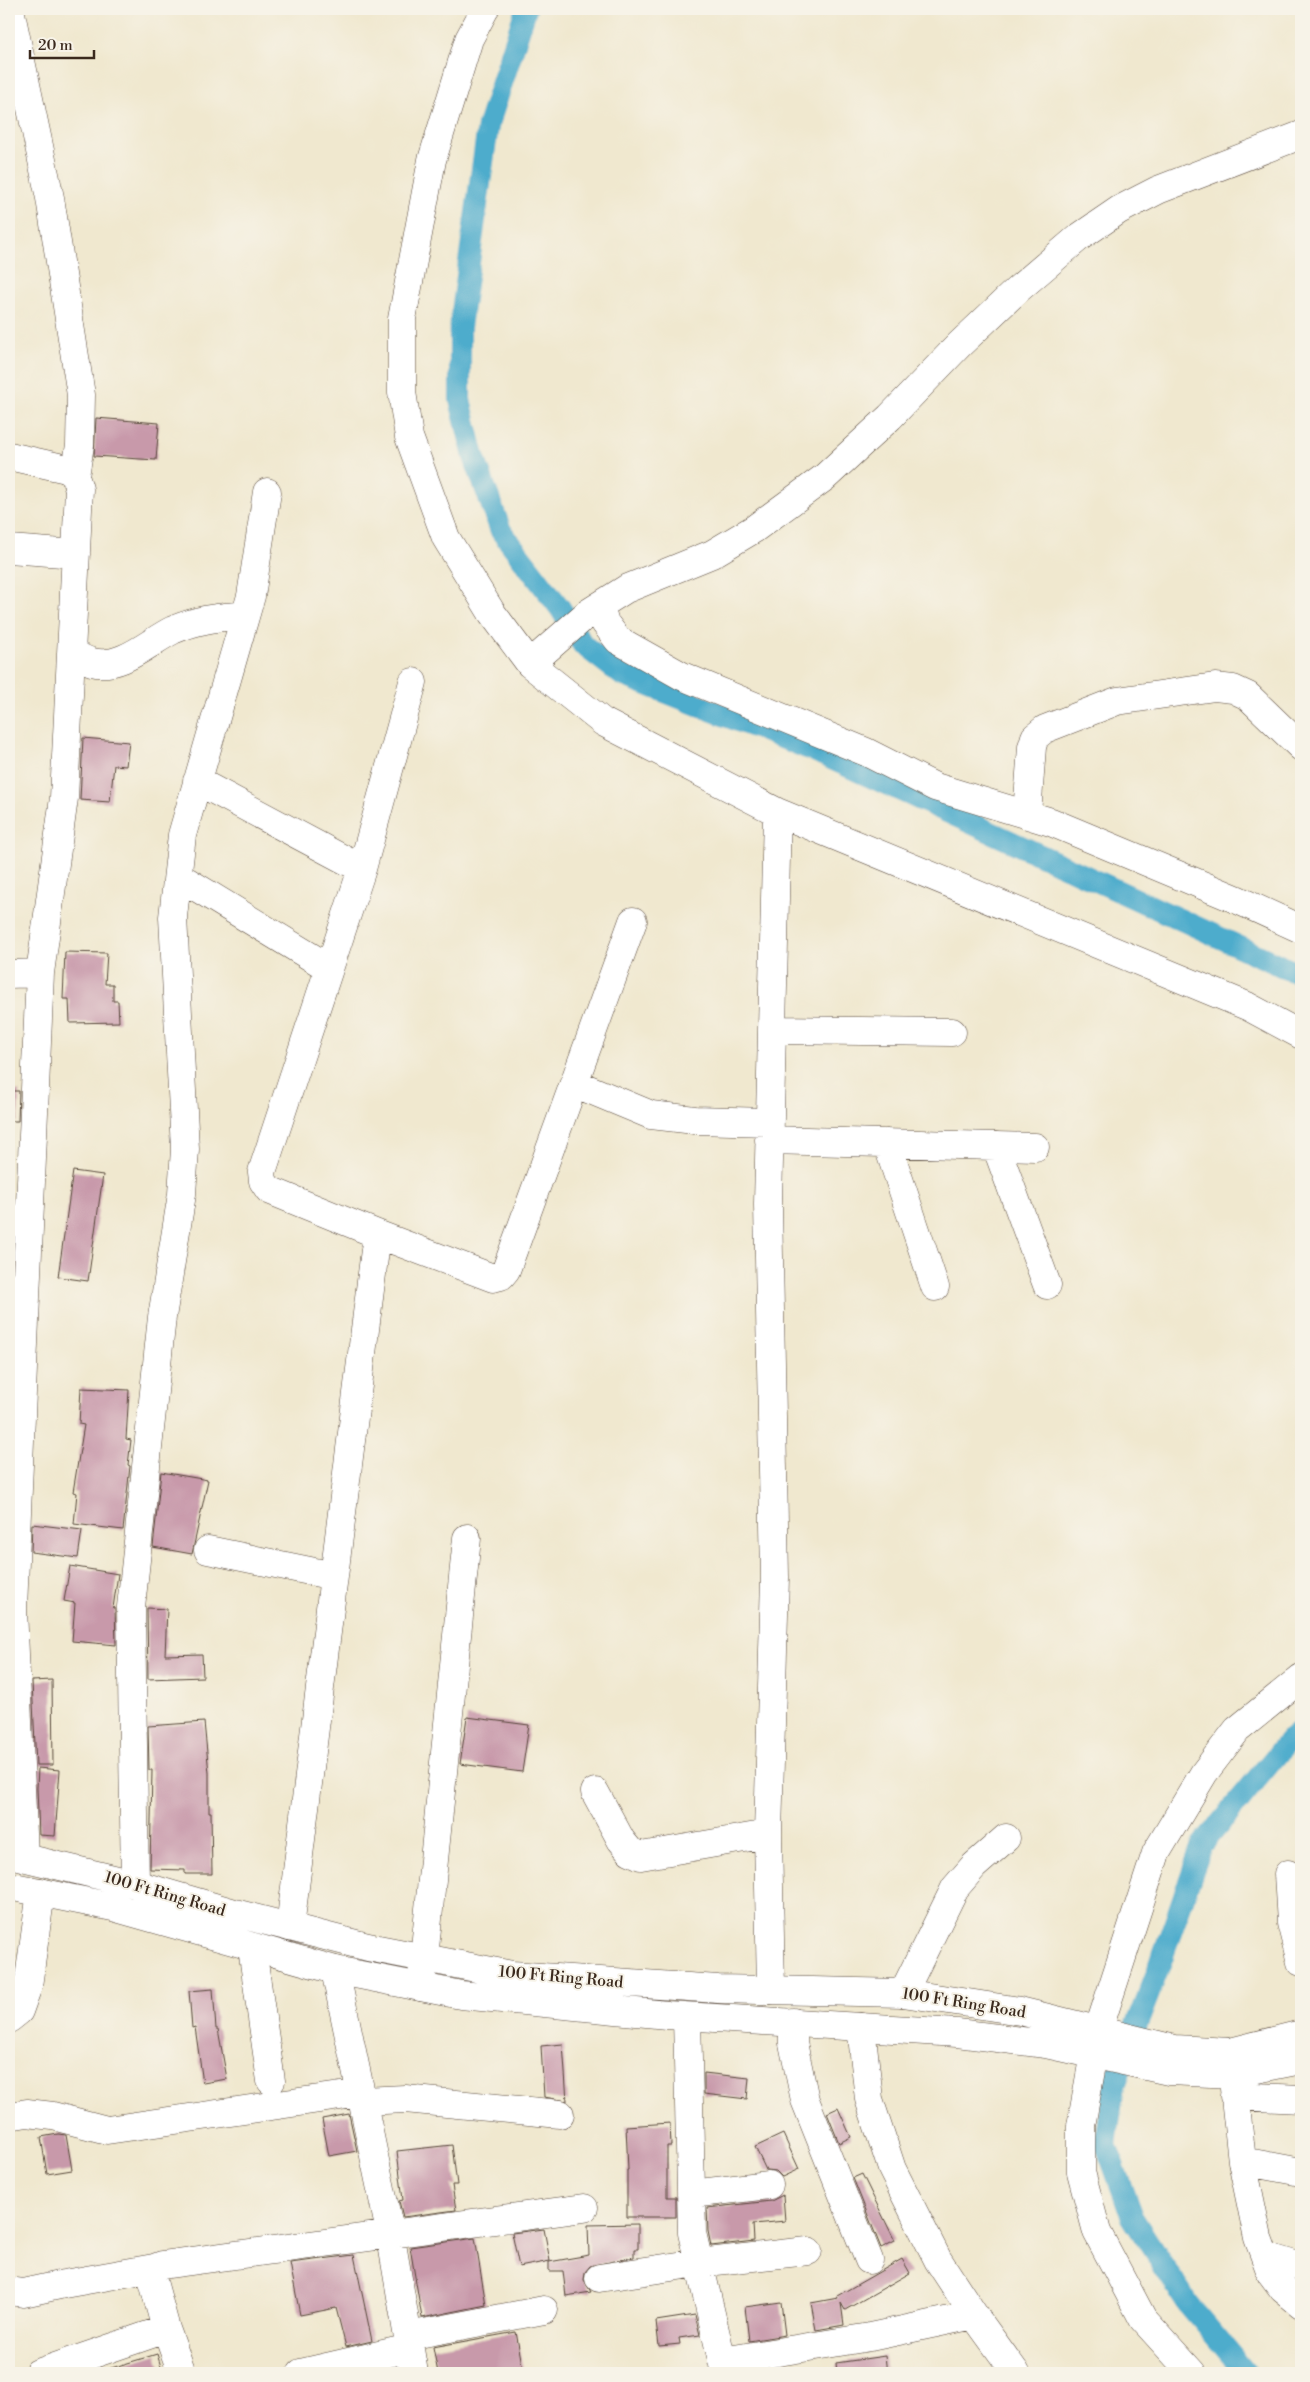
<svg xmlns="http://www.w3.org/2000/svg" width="1310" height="2382" font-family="'Libre Bodoni',serif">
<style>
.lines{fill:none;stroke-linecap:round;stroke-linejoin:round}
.canal{stroke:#4eaccc;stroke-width:22}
.building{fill:#c899aa}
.minor-casing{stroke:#564639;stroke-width:29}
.major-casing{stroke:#564639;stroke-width:29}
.minor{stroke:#fff;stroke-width:28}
.major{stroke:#fff;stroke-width:28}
.labels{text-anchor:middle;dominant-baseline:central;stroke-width:4;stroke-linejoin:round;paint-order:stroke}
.street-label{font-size:16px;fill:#3b2a1e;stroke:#f7f3e8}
</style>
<rect width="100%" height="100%" fill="#f7f3e8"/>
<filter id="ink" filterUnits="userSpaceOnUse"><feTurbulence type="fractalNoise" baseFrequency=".02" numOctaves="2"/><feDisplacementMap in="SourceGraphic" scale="10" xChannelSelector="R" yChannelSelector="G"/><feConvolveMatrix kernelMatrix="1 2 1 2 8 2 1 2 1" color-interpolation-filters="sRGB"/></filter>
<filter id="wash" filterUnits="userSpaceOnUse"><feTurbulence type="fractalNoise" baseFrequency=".0096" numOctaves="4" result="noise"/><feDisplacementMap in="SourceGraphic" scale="20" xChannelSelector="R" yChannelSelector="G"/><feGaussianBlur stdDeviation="1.12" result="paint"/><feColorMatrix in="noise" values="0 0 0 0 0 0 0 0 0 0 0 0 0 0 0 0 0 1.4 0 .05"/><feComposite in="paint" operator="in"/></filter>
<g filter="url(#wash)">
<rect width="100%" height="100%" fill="#f0e8cf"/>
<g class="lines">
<!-- canal -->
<path class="canal" d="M526 9 488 126 460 327V400L474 457 501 531 560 608 583 645 622 675 812 750 1301 975
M1246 2373 1188 2304 1132 2217 1106 2145 1114 2084 1156 1975 1202 1845 1291 1738 1301 1730"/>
</g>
<g id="blocks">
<!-- building -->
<path class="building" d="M96 418 159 423 156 460 94 456Z
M83 738 129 742 126 766 114 765 110 802 80 800Z
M65 952 107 953 105 984H113V1001H118L119 1022 70 1023 69 999H63Z
M9 1091H19L18 1121H9Z
M73 1171 103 1175 88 1281 58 1277Z
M81 1388 129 1390 126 1439 131 1440 128 1465 130 1466 123 1530 74 1524 77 1493 73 1492 84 1425 79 1424Z
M161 1472 208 1480 192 1554 153 1547Z
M32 1524 82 1530 78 1558 31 1552Z
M70 1566 118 1574 113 1608H115L116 1645 72 1641 75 1603 64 1601Z
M147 1608 167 1609 165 1655 202 1654 203 1677 148 1679Z
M52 1680 53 1765H36L32 1681Z
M467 1717 529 1725 522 1772 460 1764Z
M204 1722 209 1773V1812H211L212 1874H185V1870L150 1869 152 1770H149L148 1726Z
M38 1768 60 1770 55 1836 39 1835 37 1788Z
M213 1989 216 2029H218L227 2079 203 2083 195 2027 192 2028 189 1991Z
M563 2044 567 2101 544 2097 541 2046Z
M704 2073 749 2078 747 2099 704 2094Z
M838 2108 851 2137 839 2143 827 2113Z
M349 2114 357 2151 329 2156 322 2119Z
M670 2123 671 2146H667V2197H676V2217H627V2170H628L626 2126Z
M58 2134 66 2135 72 2170 47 2174 41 2137Z
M783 2134 799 2169 782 2177 776 2171 766 2170 755 2147Z
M452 2145 457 2185H452L456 2210 403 2217 399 2201 403 2200 397 2151Z
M862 2174 895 2241 881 2248 853 2178Z
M783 2195 785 2221 753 2224 754 2241 711 2246 708 2231 707 2208 771 2201Z
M638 2224V2249H634V2257L590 2266 585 2272 584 2280 591 2292 566 2296 563 2271H549V2262L589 2255 588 2225Z
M544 2229 550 2261 519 2267 512 2233Z
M475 2238 486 2305 422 2318 410 2247Z
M354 2255 372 2341 346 2347 336 2308 300 2315 290 2263Z
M902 2259 910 2273 845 2310 841 2303 844 2325 816 2330 811 2303 838 2298 837 2296Z
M781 2302 785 2335 749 2341 745 2307Z
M695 2315 700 2335 679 2338 680 2344 659 2346 656 2321Z
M516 2332 523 2370 504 2373H438L433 2347Z
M157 2354 163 2373H108V2369Z
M885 2356 887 2373H837L836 2363Z"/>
</g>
</g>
<g filter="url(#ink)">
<use href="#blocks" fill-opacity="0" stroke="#564639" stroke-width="1"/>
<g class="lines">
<defs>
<path id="minor" d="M10 9 50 198 81 395 80 445 75 476
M485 9 469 39 432 160 402 319V392L409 437 446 538 492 613 530 664 603 722 777 812 1247 1006 1301 1035
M9 456 67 469 75 476 79 489 64 798 40 973 24 1344 13 1609 24 1856
M9 549 76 554
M600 606 605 623 618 640 682 676 866 752 935 787 1051 822 1238 900 1301 929
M71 653C78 656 85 660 92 662 121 670 150 641 173 630 196 620 220 616 245 616
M530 664 588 613 626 589 712 554 754 529 825 477 890 417 959 345 1016 291 1078 238 1119 210 1158 190 1301 135
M413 682 362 869 262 1172 263 1181 269 1190 377 1234 493 1278 501 1276 506 1270 633 921
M197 781 362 869
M1027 814 1032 747 1035 737 1045 729 1117 701 1215 687 1233 689 1248 696 1301 747
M178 876 329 968
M9 974 40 973
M772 1030 952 1032
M574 1083 651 1115 695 1120 769 1122
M769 1140 1035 1147
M887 1143 935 1287
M996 1146 1047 1285
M208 1550 334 1576
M595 1792 621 1840 630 1851 641 1856 768 1834
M1288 1874 1291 1923 1301 1962
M135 1884 131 1607 162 1317 182 1194 185 1149 173 917 182 835 251 596 267 492
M290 1927 377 1234
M252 1948 271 2081
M335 1970 390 2232 414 2373
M421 1987 467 1538
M771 1990 768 1834 775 1577 768 1204 777 812
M903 1993 955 1888 974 1866 1006 1838
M687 2017 692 2233 725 2373
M9 2019 19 2011 28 1986 41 1892
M793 2022V2043L805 2100 869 2260
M861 2027 869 2099 892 2169 938 2260 974 2315 1016 2373
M1230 2052 1242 2161 1258 2238 1271 2273 1283 2289 1301 2304
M1234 2096 1301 2099
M363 2101 405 2099 560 2114
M9 2116 27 2113 53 2116 107 2130 361 2093
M1242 2161 1301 2172
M691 2194 769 2185
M1265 2256 1301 2267
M599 2278 698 2263 808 2251
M9 2291 23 2293 64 2284 154 2268
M166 2329 182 2373
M408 2336 544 2310
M722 2361 870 2337 974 2315
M38 2373 166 2329 152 2278 154 2268 162 2265 584 2208
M301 2373 410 2348
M1192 2373 1143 2319 1097 2232 1081 2172V2126L1098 2031 1156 1853 1204 1773 1237 1730 1301 1678"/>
<path id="major" d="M9 1854 135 1884 231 1912 368 1947 512 1975 718 1989 903 1993 1020 2011 1175 2049 1230 2052 1301 2034
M9 1886 113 1907 335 1970 461 1995 667 2015 957 2033 1046 2044 1169 2071 1232 2074 1301 2060"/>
</defs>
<!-- minor casing -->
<use href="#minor" class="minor-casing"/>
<!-- major casing -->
<use href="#major" class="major-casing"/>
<!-- minor -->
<use href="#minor" class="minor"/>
<!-- major -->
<use href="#major" class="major"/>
</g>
</g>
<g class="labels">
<!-- street labels -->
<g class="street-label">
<text transform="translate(165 1894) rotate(16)">100 Ft Ring Road</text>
<text transform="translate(561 1977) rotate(5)">100 Ft Ring Road</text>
<text transform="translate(964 2003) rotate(9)">100 Ft Ring Road</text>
</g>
</g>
<!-- margin -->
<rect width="1310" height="2382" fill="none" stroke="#f7f3e8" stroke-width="30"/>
<!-- scale -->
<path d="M30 50v8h64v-8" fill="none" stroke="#3b2a1e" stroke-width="2.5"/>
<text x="38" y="50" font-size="15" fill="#3b2a1e" stroke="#f7f3e8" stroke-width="4" paint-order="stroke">20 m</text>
</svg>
